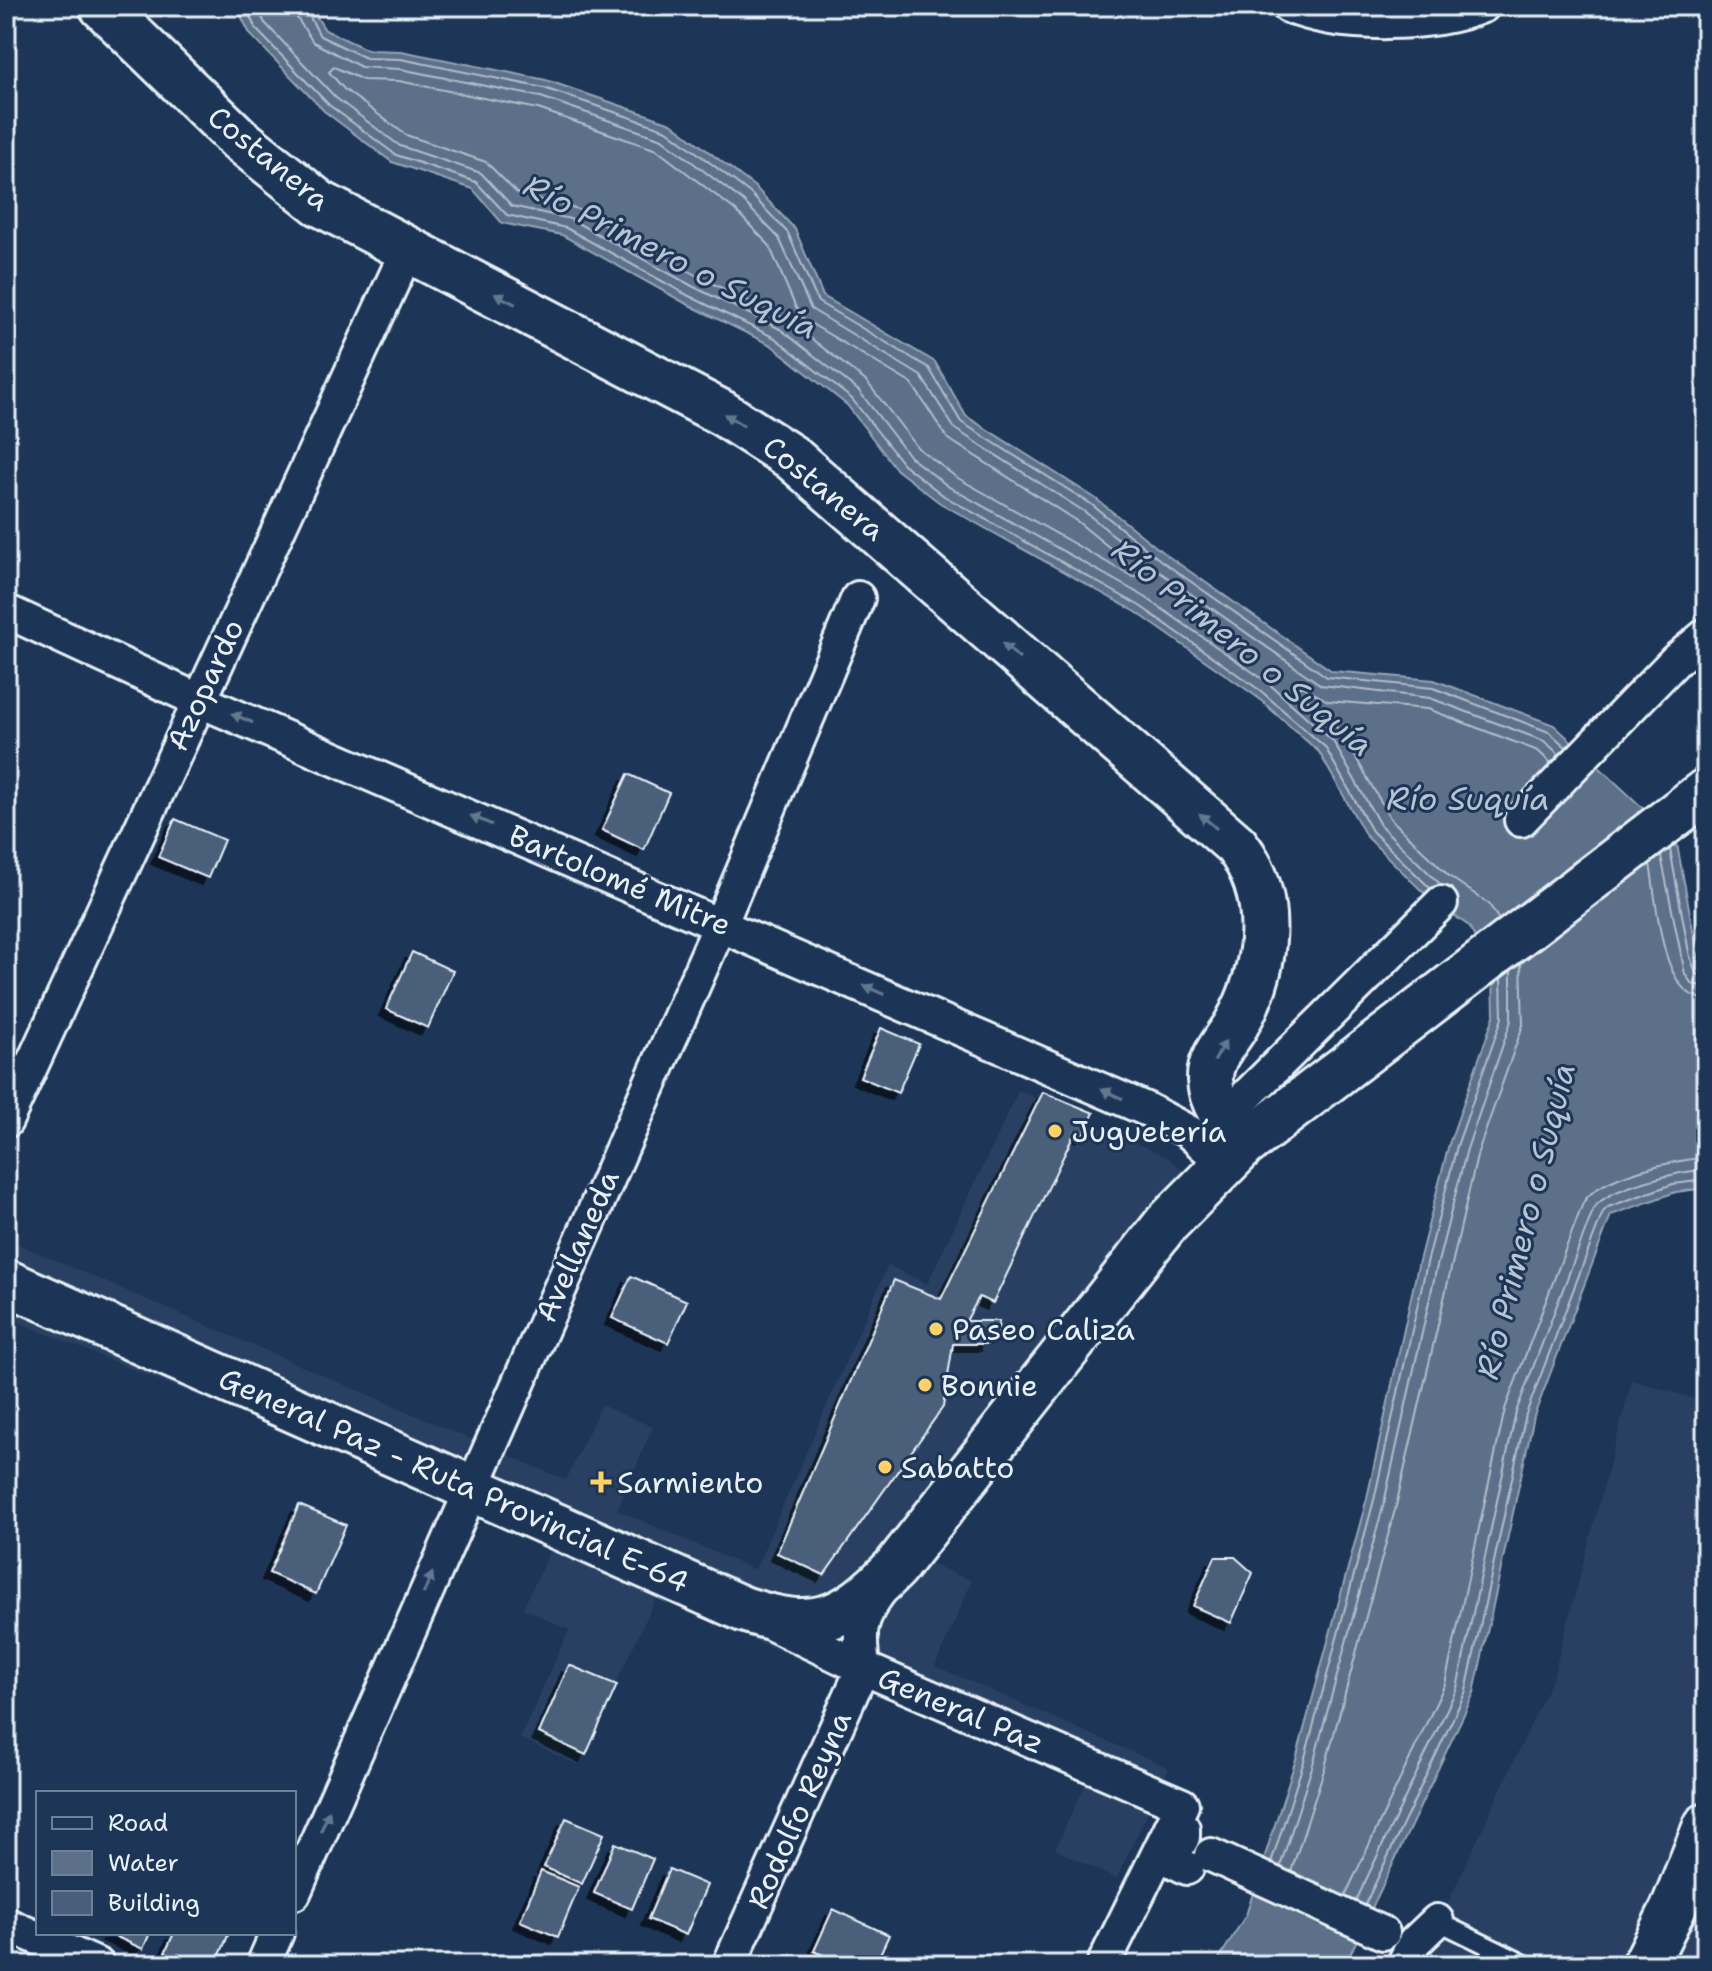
<svg xmlns="http://www.w3.org/2000/svg" width="1712" height="1971" font-family="'Shantell Sans',sans-serif">
<style>
.built{fill:#2a4162}
.water{fill:#5d7089;stroke:#95a4b5;stroke-width:2}
.lines{fill:none;stroke-linecap:round;stroke-linejoin:round}
.shore{stroke:#b0bdcc;stroke-width:2}
.building{fill:#495e7a;stroke:#e8f1f8;stroke-width:2;filter:url(#shadow)}
.lane-casing{stroke:#e8f1f8;stroke-width:22}
.street-casing{stroke:#e8f1f8;stroke-width:38}
.secondary-casing{stroke:#e8f1f8;stroke-width:50}
.primary-casing{stroke:#e8f1f8;stroke-width:50}
.lane{stroke:#1d3557;stroke-width:16}
.street{stroke:#1d3557;stroke-width:32}
.secondary{stroke:#1d3557;stroke-width:44}
.primary{stroke:#1d3557;stroke-width:44}
.oneway{fill:#64778f}
.poi-dot{fill:#ffd166;stroke:#1d3557;stroke-width:3}
.labels{text-anchor:middle;dominant-baseline:central;stroke-width:6;stroke-linejoin:round;paint-order:stroke}
.street-label{font-size:30px;fill:#e8f1f8;stroke:#1d3557}
.poi-label{font-size:30px;fill:#e8f1f8;stroke:#1d3557;text-anchor:start}
.water-label{font-size:32px;font-style:italic;fill:#b7c4d1;stroke:#1d3557}
</style>
<defs>
<filter id="shadow"><feDropShadow dx="-7" dy="7" stdDeviation="0" flood-color="#0009"/></filter>
</defs>
<rect width="100%" height="100%" fill="#1d3557"/>
<filter id="ink" filterUnits="userSpaceOnUse"><feTurbulence type="fractalNoise" baseFrequency=".0125" numOctaves="2"/><feDisplacementMap in="SourceGraphic" scale="16" xChannelSelector="R" yChannelSelector="G"/><feConvolveMatrix kernelMatrix="1 2 1 2 8 2 1 2 1" color-interpolation-filters="sRGB"/></filter>
<g filter="url(#ink)">
<!-- built -->
<path class="built" d="M1019 1090 1169 1158 1209 1196 926 1562 972 1581 935 1666 1169 1768 1116 1879 1055 1849 1086 1783 656 1598 578 1765 520 1738 569 1630 523 1608 554 1543 6 1317V1239L566 1480 601 1405 653 1427 617 1510 755 1570 888 1265 927 1284Z
M1632 1380 1706 1402V1965H1419L1553 1677Z"/>
<!-- water -->
<path class="water" d="M236 6H310L325 30 368 50 401 51 546 80 671 123 755 187 795 229 823 296 935 362 966 416 1095 498 1165 554 1332 671 1434 680 1554 725 1676 839 1697 951 1706 980V1188L1676 1192 1611 1215 1534 1416 1474 1693 1345 1965H1215L1246 1915 1296 1759 1367 1498 1419 1261 1449 1144 1494 1016 1493 973 1469 926 1430 899 1366 836 1319 752 1257 697 1136 612 940 503 897 470 847 405 771 345 685 303 562 235 502 223 473 189 392 162 324 111 250 34Z"/>
<g class="lines">
<!-- shore -->
<path class="shore" d="M245 6 256 29 329 105 396 155 476 182 507 215 566 228 689 296 775 338 852 399 903 464 944 496 1140 606 1261 691 1325 747 1372 831 1431 889
M256 6 265 23 336 98 400 146 481 173 512 206 570 219 694 287 780 329 859 391 910 457 949 487 1145 597 1267 682 1333 741 1380 825 1442 886
M294 6 297 18 313 42 361 67 400 69 541 97 662 139 743 201 779 238 811 309 921 376 955 429 1085 512 1154 568 1321 685 1430 698 1544 741 1559 754
M304 6 320 36 366 58 401 59 544 88 667 130 750 193 788 233 818 302 929 368 961 422 1091 504 1160 560 1327 677 1433 688 1549 732 1566 747
M334 67 363 80 399 81 538 109 657 150 735 210 769 245 796 308 805 320 912 384 947 438 1078 522 1137 570 1138 575 1133 577 956 477 918 448 867 382 786 319 699 277 575 208 519 195 486 162 406 135 344 89 329 72Z
M1670 849 1689 953 1696 974 1706 977
M1661 856 1685 974 1692 984 1706 987
M1650 864C1657 900 1660 998 1706 999
M1499 920 1489 904 1449 876 1390 818 1342 733 1296 689 1301 686 1328 701 1428 709 1538 751 1551 763
M1271 1863 1304 1761 1374 1500 1427 1263 1457 1146 1502 1018 1501 978
M1280 1867 1313 1764 1384 1503 1437 1266 1467 1149 1511 1021V971
M1291 1872 1325 1767 1396 1506 1478 1152 1523 1025 1521 963
M1345 1896 1445 1684 1505 1409 1583 1203C1598 1176 1676 1159 1706 1158
M1356 1901 1457 1688 1516 1412 1594 1208C1608 1187 1681 1171 1706 1170
M1365 1905 1466 1691 1526 1414 1603 1212 1608 1207 1673 1184 1706 1180"/>
</g>
<!-- building -->
<path class="building" d="M628 774 669 793 644 850 602 830Z
M175 819 224 840 208 878 158 857Z
M412 952 453 971 428 1028 386 1009Z
M881 1028 919 1044 898 1093 860 1077Z
M1043 1092 1094 1113 1083 1135 1075 1132 993 1303 979 1297 966 1321H999L997 1338 987 1337 988 1344H953L943 1407 824 1575 777 1553 894 1280 941 1299Z
M631 1276 687 1301 668 1343 612 1318Z
M299 1505 346 1525 316 1594 269 1573Z
M1215 1557H1235L1253 1573 1231 1623 1193 1606Z
M569 1665 617 1685 586 1755 539 1733Z
M566 1818 604 1834 582 1884 544 1867Z
M615 1843 653 1859 632 1909 594 1893Z
M669 1869 707 1885 686 1935 648 1919Z
M541 1871 579 1887 558 1937 520 1921Z
M833 1909 889 1935 875 1965H845L814 1951Z
M108 1933H150L143 1949Z
M174 1933H229L216 1965H195L165 1953Z"/>
<g class="lines">
<defs>
<path id="lane" d="M1437 1921 1527 1965"/>
<path id="street" d="M1288 6C1340 28 1432 27 1483 6
M6 611 198 700 1148 1110 1189 1132 1225 1164
M1521 820 1676 660 1706 635
M1224 1118 1441 903
M6 1121 407 251
M772 1624 863 1668 1182 1805
M1183 1828V1837L1171 1860 1187 1868
M1211 1855 1383 1933
M294 1893 721 923 858 598
M6 1924 98 1965
M263 1965 277 1933
M729 1965 863 1668C859 1632 858 1621 880 1591
M1103 1965 1182 1805
M1403 1965 1415 1942 1437 1921"/>
<path id="secondary" d="M102 6 239 139 319 203 722 413 791 457 1236 845C1277 897 1268 969 1236 1025 1226 1042 1209 1058 1210 1080 1211 1105 1230 1127 1244 1145
M6 1282 743 1609C815 1633 842 1622 895 1568L1166 1224 1244 1145 1706 791"/>
<path id="primary" d="M1645 1965 1673 1909 1706 1826"/>
</defs>
<!-- lane casing -->
<use href="#lane" class="lane-casing"/>
<!-- street casing -->
<use href="#street" class="street-casing"/>
<!-- secondary casing -->
<use href="#secondary" class="secondary-casing"/>
<!-- primary casing -->
<use href="#primary" class="primary-casing"/>
<!-- lane -->
<use href="#lane" class="lane"/>
<!-- street -->
<use href="#street" class="street"/>
<!-- secondary -->
<use href="#secondary" class="secondary"/>
<!-- primary -->
<use href="#primary" class="primary"/>
</g>
<!-- one-way arrows -->
<defs><path id="oneway-solid" d="M-6-.8H1V-3.2L6.5 0L1 3.2V.8H-6Z" transform="scale(2)"/></defs>
<g class="oneway">
<use href="#oneway-solid" transform="translate(505 299) rotate(-153)"/>
<use href="#oneway-solid" transform="translate(734 420) rotate(-149)"/>
<use href="#oneway-solid" transform="translate(1011 651) rotate(-138)"/>
<use href="#oneway-solid" transform="translate(242 718) rotate(-157)"/>
<use href="#oneway-solid" transform="translate(481 820) rotate(-157)"/>
<use href="#oneway-solid" transform="translate(1208 821) rotate(-139)"/>
<use href="#oneway-solid" transform="translate(874 990) rotate(-156)"/>
<use href="#oneway-solid" transform="translate(1220 1051) rotate(-61)"/>
<use href="#oneway-solid" transform="translate(1112 1094) rotate(-156)"/>
<use href="#oneway-solid" transform="translate(428 1583) rotate(-67)"/>
<use href="#oneway-solid" transform="translate(325 1821) rotate(-67)"/>
</g>
</g>
<!-- markers -->
<g class="poi-dot">
<circle cx="1055" cy="1131" r="8"/>
<circle cx="936" cy="1329" r="8"/>
<circle cx="925" cy="1385" r="8"/>
<circle cx="885" cy="1467" r="8"/>
<path d="M597 1470h8v8h8v8h-8v8h-8v-8h-8v-8h8z"/>
</g>
<g class="labels">
<!-- street labels -->
<g class="street-label">
<text transform="translate(269 158) rotate(39)">Costanera</text>
<text transform="translate(824 488) rotate(39)">Costanera</text>
<text transform="translate(205 685) rotate(-65)">Azopardo</text>
<text transform="translate(620 880) rotate(23)">Bartolomé Mitre</text>
<text transform="translate(577 1246) rotate(-66)">Avellaneda</text>
<text transform="translate(454 1480) rotate(24)">General Paz - Ruta Provincial E-64</text>
<text transform="translate(961 1710) rotate(23)">General Paz</text>
<text transform="translate(799 1810) rotate(-66)">Rodolfo Reyna</text>
</g>
<!-- poi labels -->
<g class="poi-label">
<text x="1071" y="1131">Juguetería</text>
<text x="952" y="1329">Paseo Caliza</text>
<text x="941" y="1385">Bonnie</text>
<text x="901" y="1467">Sabatto</text>
<text x="617" y="1482">Sarmiento</text>
</g>
<!-- water labels -->
<g class="water-label">
<text transform="translate(671 256) rotate(27)">Río Primero o Suquía</text>
<text transform="translate(1243 647) rotate(39)">Río Primero o Suquía</text>
<text x="1468" y="798">Río Suquía</text>
<text transform="translate(1525 1221) rotate(-76)">Río Primero o Suquía</text>
</g>
</g>
<!-- margin -->
<rect width="1712" height="1971" fill="none" stroke="#1d3557" stroke-width="32"/>
<rect x="16" y="16" width="1680" height="1939" fill="none" stroke="#e8f1f8" stroke-width="3" filter="url(#ink)"/>
<!-- legend -->
<rect x="36" y="1791" width="260" height="144" fill="#1d3557" stroke="#6e8097" stroke-width="2"/>
<rect x="52" y="1817" width="40" height="12" fill="#1d3557" stroke="#6e8097" stroke-width="2"/>
<text x="108" y="1831" font-size="24" fill="#e8f1f8">Road</text>
<rect x="52" y="1851" width="40" height="24" fill="#5d7089" stroke="#6e8097" stroke-width="2"/>
<text x="108" y="1871" font-size="24" fill="#e8f1f8">Water</text>
<rect x="52" y="1891" width="40" height="24" fill="#495e7a" stroke="#6e8097" stroke-width="2"/>
<text x="108" y="1911" font-size="24" fill="#e8f1f8">Building</text>
</svg>
